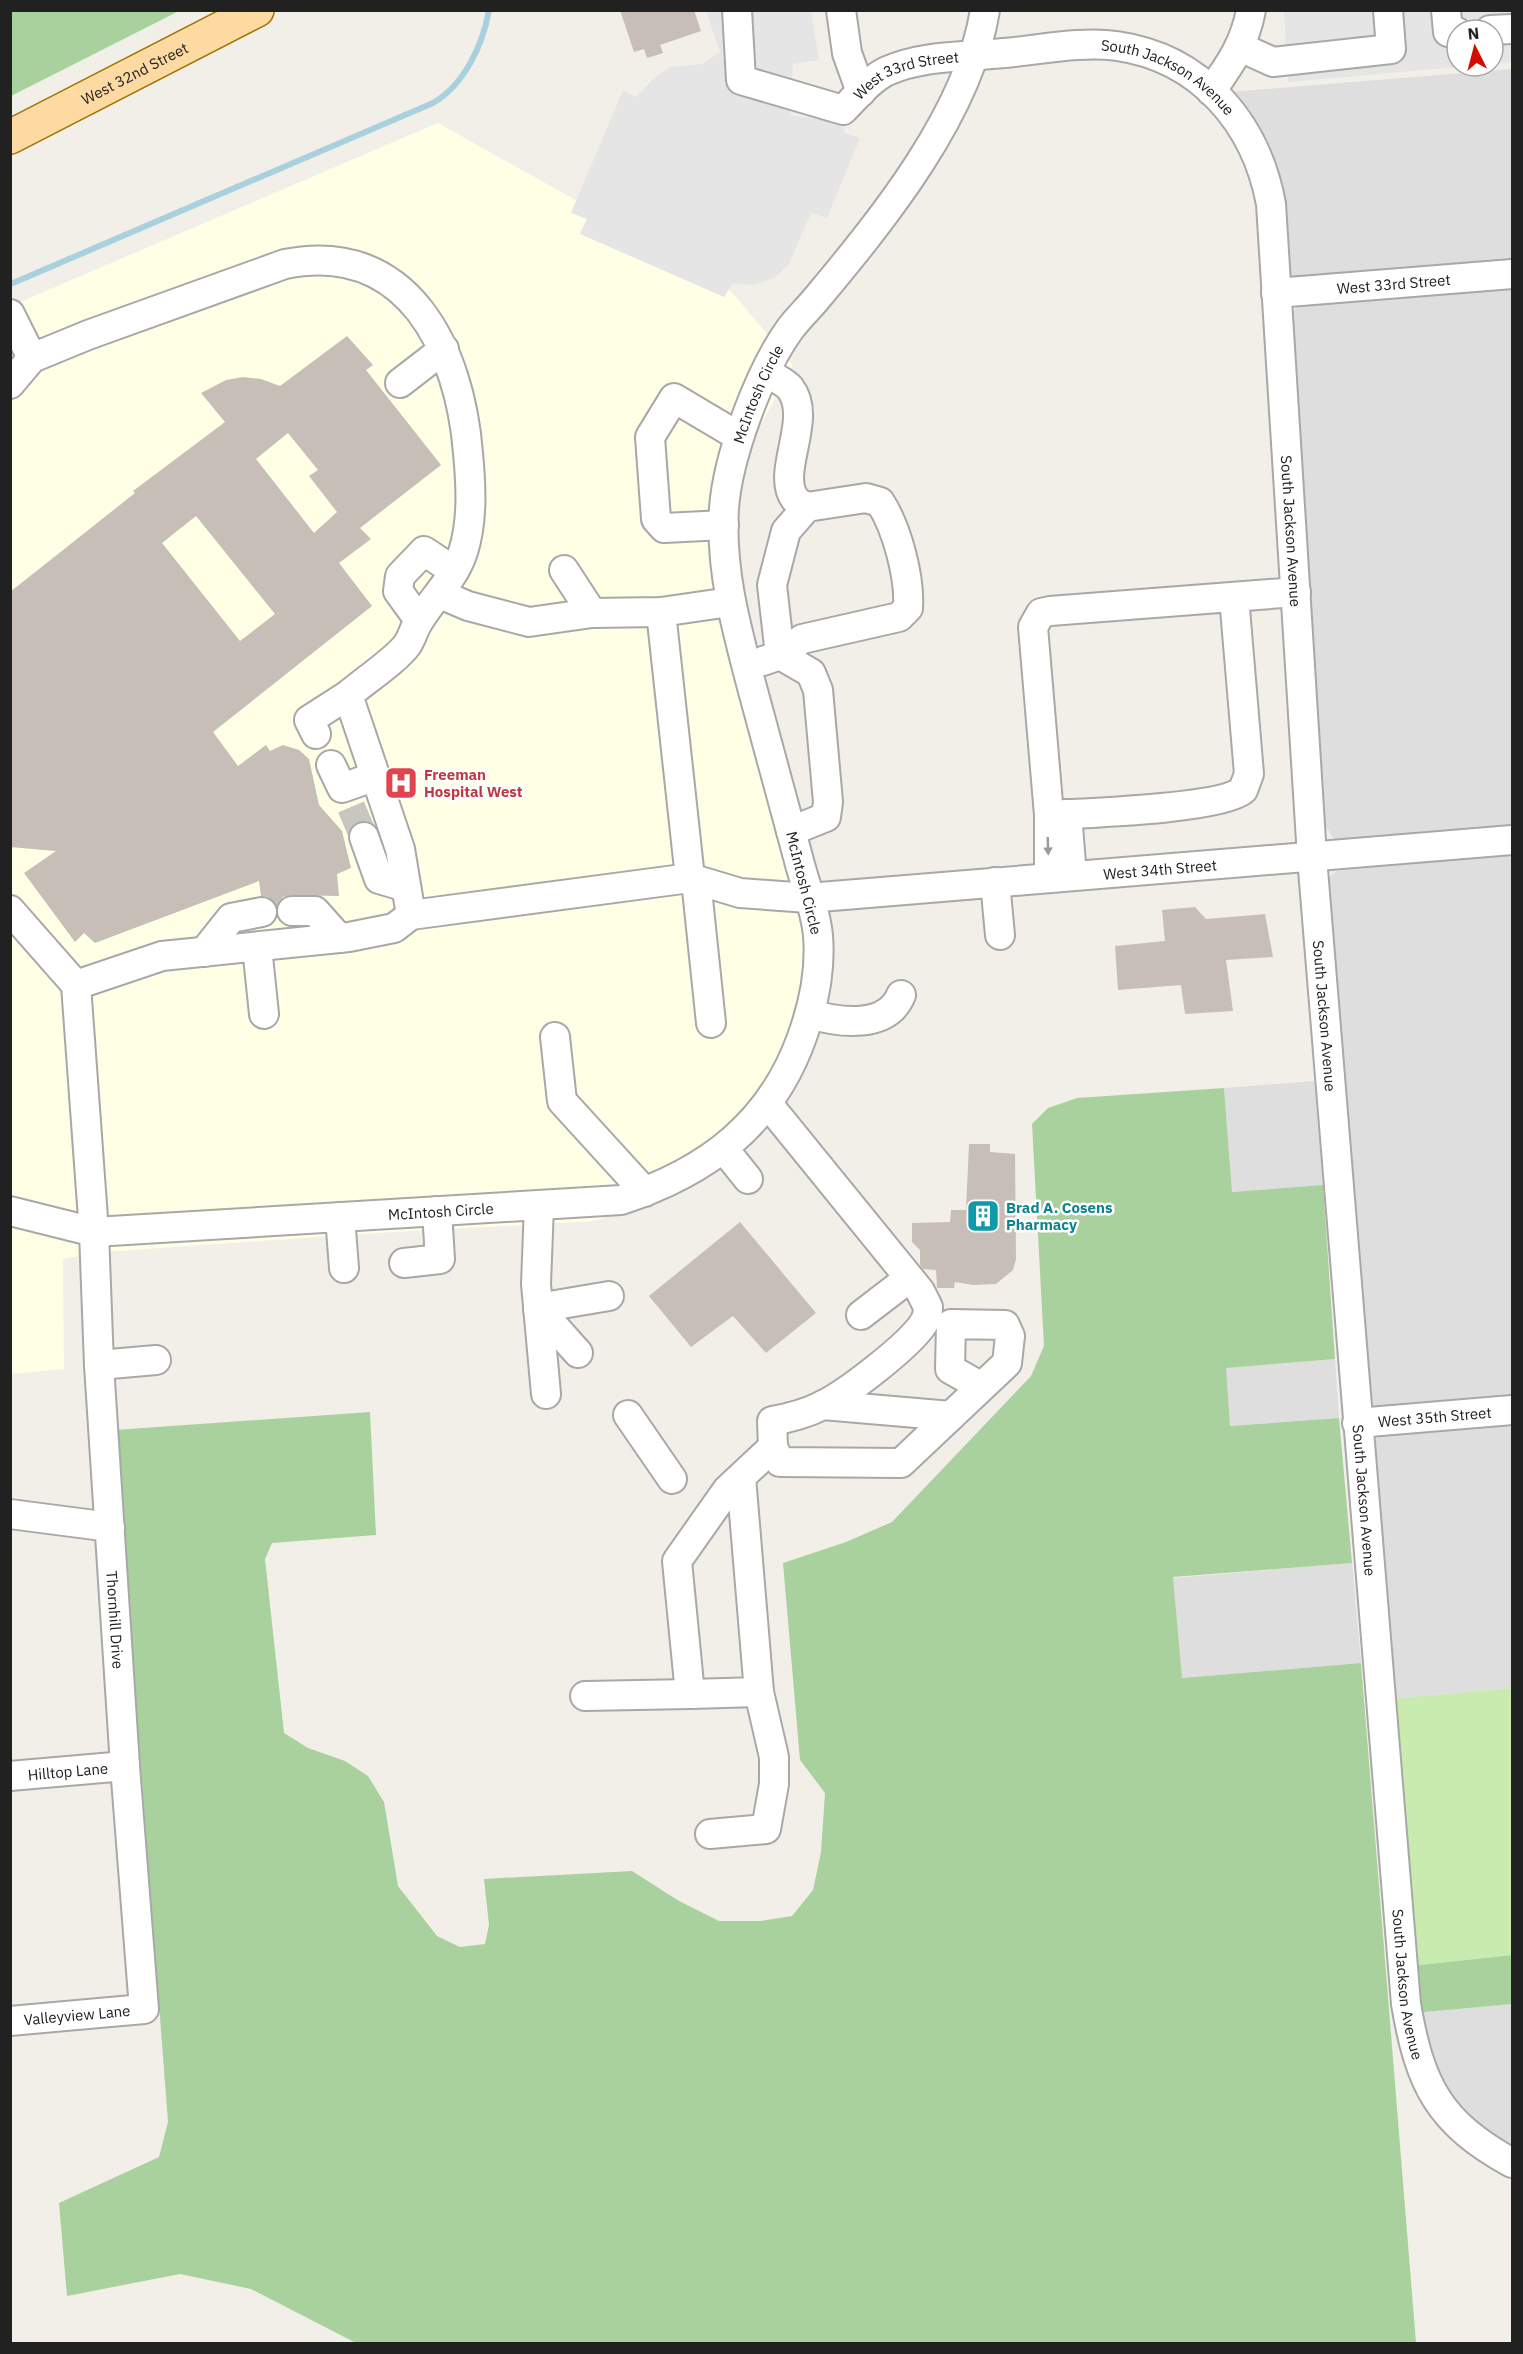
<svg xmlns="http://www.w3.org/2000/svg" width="1523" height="2354" font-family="'IBM Plex Sans',sans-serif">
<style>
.residential{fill:#dfdede}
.education{fill:#feffe4}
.grass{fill:#c9ebaf}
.forest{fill:#a9d19d}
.parking{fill:#e5e5e5}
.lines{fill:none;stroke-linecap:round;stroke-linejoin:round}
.stream{stroke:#a9d0df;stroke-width:6}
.building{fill:#c7beb7;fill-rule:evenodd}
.minor-tunnel{stroke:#c8c6c0;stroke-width:28;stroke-dasharray:28 14;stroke-linecap:butt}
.minor-casing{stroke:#a8a8a8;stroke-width:32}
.major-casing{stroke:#9f7300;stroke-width:36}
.minor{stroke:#fff;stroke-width:28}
.major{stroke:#fddaa2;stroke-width:33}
.oneway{fill:#9b9b9b}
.labels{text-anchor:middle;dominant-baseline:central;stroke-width:5;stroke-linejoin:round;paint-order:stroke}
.street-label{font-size:15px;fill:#212121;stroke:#fff}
.health-label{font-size:15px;font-weight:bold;fill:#be3a42;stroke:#fff;text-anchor:start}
.culture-label{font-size:15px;font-weight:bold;fill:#0d838f;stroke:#fff;text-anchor:start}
</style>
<rect width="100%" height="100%" fill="#f2efe8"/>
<!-- residential -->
<path class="residential" d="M1512 69V264L1287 279 1229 92Z
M1512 286V827L1340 841 1333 838 1325 825 1291 314 1301 302Z
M1512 854V1398L1378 1411 1367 1407 1328 883 1329 877 1337 871Z
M1314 1081 1323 1185 1232 1192 1224 1088Z
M1335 1359 1339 1418 1230 1426 1225 1368Z
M1512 1420V1688L1386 1699 1372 1442 1384 1433Z
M1352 1563 1361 1663 1181 1678 1173 1578Z
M1512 2004V2155L1449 2106 1414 2013Z"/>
<!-- education -->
<path class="education" d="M438 123 725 284 793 365 754 437 733 528 740 609 816 864 826 998 790 1097 745 1146 671 1197 594 1221 359 1234 103 1252 63 1259 64 1369 11 1374V306Z"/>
<!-- grass -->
<path class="grass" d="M1512 1688V1955L1411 1966 1386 1699Z"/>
<!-- forest -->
<path class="forest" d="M11 10H179V11L11 96Z
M1224 1088 1232 1192 1323 1185 1335 1359 1226 1368 1230 1426 1339 1418 1352 1563 1173 1577 1182 1678 1361 1663 1416 2343H356L251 2289 180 2274 67 2296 59 2203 159 2157 168 2122 115 1430 370 1412 376 1535 272 1543 265 1559 284 1733 308 1748 345 1761 368 1776 384 1802 398 1886 437 1936 460 1947 485 1944 489 1925 484 1879 632 1871 679 1901 719 1921H761L792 1916 813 1890 821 1852 825 1793 800 1760 783 1563 846 1542 892 1522 1031 1376 1044 1346 1032 1124 1048 1108 1077 1098Z
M1512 1955V2004L1414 2013 1411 1966Z"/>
<!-- parking -->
<path class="parking" d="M706 11H811L819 60 793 64 790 115 843 122 845 133 860 138 827 218 811 213 789 264 774 278 754 285 733 283 724 297 580 234 587 219 571 213 623 90 636 97 653 79 670 67 702 64 720 52Z
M1284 11H1512V62L1493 64V30H1457V66H1468L1288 82Z"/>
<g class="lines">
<!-- stream -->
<path class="stream" d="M13 283 433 103C464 85 483 45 489 10"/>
</g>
<!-- building -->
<path class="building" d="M620 10H694L701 31 660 45 663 53 647 58 644 49 634 52Z
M347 336 373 365 366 370 441 465 360 528 371 539 339 563 372 606 213 732 238 766 266 745 270 751 283 745 299 750 309 759 319 805 342 831 351 868 337 874 339 896 291 895 283 897 277 906 268 897 261 896 259 881 95 943 84 933 75 942 24 873 56 851 10 847V592L135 493 133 491 225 422 201 393 226 380 243 377 261 379 280 386ZM288 433 318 470 309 476 337 512 314 533 256 459ZM196 516 275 614 240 641 162 543Z
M1195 907 1206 919 1265 914 1273 957 1226 960 1233 1011 1185 1014 1181 985 1118 990 1115 946 1165 941 1162 910Z
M969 1144H990V1152L1015 1154 1016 1259 1013 1270 996 1284 973 1285 955 1282 954 1288H937L936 1270 923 1269 920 1265V1250L912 1242V1223L950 1222 951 1210H966Z
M740 1222 816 1313 766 1353 733 1316 691 1347 649 1296Z"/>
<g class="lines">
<!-- minor-tunnel -->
<path class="minor-tunnel" d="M351 807 364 837"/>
<defs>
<g id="minor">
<path id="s1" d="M737 10 741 80 843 110C856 97 870 79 887 71 923 55 965 57 1004 53 1040 50 1081 41 1117 46 1201 58 1256 123 1271 204L1312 857 1406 2004C1420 2085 1438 2122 1512 2163"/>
<path d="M841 10 847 53 861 92"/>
<path d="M1446 10 1448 32H1457"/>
<path d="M1490 30 1512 29"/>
<path d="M1240 47 1273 62 1391 49 1388 10"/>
<path d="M1211 91C1230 65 1245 43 1251 10"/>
<path id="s2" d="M1276 293 1512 274"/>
<path d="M10 314 32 358"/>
<path d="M767 372C773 377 785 382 790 388 814 419 775 472 795 499 797 502 803 505 807 507"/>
<path d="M400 383 444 349"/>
<path d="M10 384 32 358 88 335 285 264C408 239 460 350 468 453 471 485 473 521 463 552 454 579 433 598 419 621 414 628 412 638 407 645 396 660 363 682 348 695L400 849 411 915"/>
<path d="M866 498 880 502C897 528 910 577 908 608L899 617 802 639 780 655 772 585 786 531 807 507Z"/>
<path d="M724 525 664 528 656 519 650 437 674 398 738 436"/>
<path d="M564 570 592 613"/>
<path d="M440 594 468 606 529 622 592 613 661 612 730 602"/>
<path d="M1234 597 1249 774 1243 790C1221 809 1085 813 1049 815L1033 627 1041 613 1050 611 1296 592"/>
<path d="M661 612 690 878"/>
<path d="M419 620 398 591 400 576 424 551 454 571"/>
<path d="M763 661 780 655 811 673 818 690 828 802 826 817 791 831"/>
<path d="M316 734 309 720 348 695"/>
<path d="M331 765 342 788 376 776"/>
<path d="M1067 814 1072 876"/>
<path d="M364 837 379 879 406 887"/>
<path d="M1049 878V815"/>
<path d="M696 880 711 1023"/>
<path d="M995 882 1000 935"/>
<path id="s3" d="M10 910 76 985 94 1232 99 1365 125 1766 144 2009 10 2021"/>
<path d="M292 911H315L339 938"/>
<path d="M257 947 264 1014"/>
<path d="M204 952 231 918 262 912"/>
<path id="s4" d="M76 985 162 956 349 937 394 928 411 915 690 878 740 893 808 898 1512 840"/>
<path d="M810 1014C840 1023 887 1029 901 995"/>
<path d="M555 1037 562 1101 645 1192"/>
<path d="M768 1104 920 1291 928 1307C928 1311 927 1317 925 1321 912 1344 845 1395 821 1406 805 1414 789 1418 772 1421L773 1447 780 1462 901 1463 1007 1363 1010 1336 1005 1325 951 1324 950 1369 980 1386"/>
<path d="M724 1149 748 1179"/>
<path d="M539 1206 536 1284 546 1394"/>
<path id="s5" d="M10 1211 94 1232 621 1200C707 1172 771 1124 802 1037 814 1004 821 972 818 936 816 910 804 882 798 857 783 801 768 746 753 691 737 630 720 572 724 508 728 456 759 372 790 329 798 318 808 309 817 298 883 219 969 113 985 10"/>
<path d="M340 1217 344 1268"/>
<path d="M404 1263 440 1259 437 1211"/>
<path d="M538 1308 609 1296"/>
<path d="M538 1308 578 1353"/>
<path d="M861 1315 908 1279"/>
<path d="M99 1365 156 1360"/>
<path d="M823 1405 951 1416"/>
<path d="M628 1415 672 1479"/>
<path id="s6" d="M1357 1423 1512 1410"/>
<path d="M741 1477 759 1692 690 1694 677 1561 727 1490 773 1447"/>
<path d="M10 1514 110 1527"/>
<path d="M585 1696 690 1694"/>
<path id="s7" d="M10 1776 125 1766"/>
<path d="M710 1834 766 1829 774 1784V1757L759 1692"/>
</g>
<g id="major">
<path id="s8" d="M10 137 257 10"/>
</g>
</defs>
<!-- minor casing -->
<use href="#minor" class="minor-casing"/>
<!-- major casing -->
<use href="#major" class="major-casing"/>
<!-- minor -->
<use href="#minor" class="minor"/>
<!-- major -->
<use href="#major" class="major"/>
</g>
<!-- one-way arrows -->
<defs><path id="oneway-solid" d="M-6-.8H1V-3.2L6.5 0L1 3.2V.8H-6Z" transform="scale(1.5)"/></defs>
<use class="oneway" href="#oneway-solid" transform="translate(1048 846) rotate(88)"/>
<!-- icons -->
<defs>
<symbol id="hospital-square" viewBox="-11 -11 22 22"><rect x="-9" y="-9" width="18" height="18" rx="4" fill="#e0444e" stroke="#fff"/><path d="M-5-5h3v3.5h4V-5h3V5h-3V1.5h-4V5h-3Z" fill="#fff"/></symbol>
<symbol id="building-square" viewBox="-11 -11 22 22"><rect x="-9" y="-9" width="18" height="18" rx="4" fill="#0f9aa8" stroke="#fff"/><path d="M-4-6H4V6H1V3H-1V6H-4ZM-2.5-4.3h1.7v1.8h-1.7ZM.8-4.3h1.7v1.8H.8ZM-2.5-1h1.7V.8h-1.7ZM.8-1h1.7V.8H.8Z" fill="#fff"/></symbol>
</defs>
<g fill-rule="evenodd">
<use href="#hospital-square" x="382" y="764" width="38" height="38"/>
<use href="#building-square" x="964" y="1197" width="38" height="38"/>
</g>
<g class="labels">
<!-- street labels -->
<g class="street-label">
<text stroke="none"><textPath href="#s8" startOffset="140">West 32nd Street</textPath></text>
<text stroke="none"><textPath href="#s1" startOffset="252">West 33rd Street</textPath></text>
<text stroke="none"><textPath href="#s1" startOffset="528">South Jackson Avenue</textPath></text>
<text stroke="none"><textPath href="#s2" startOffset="118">West 33rd Street</textPath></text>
<text stroke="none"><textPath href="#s5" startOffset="1530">McIntosh Circle</textPath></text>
<text stroke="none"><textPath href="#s1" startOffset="1032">South Jackson Avenue</textPath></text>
<text stroke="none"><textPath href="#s4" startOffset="1101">West 34th Street</textPath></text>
<text transform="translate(804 883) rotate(76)">McIntosh Circle</text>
<text stroke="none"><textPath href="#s1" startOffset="1518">South Jackson Avenue</textPath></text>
<text stroke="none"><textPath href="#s5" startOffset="434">McIntosh Circle</textPath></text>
<text stroke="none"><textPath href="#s6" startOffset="78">West 35th Street</textPath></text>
<text stroke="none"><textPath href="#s1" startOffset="2004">South Jackson Avenue</textPath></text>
<text stroke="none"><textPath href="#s3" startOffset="736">Thornhill Drive</textPath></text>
<text stroke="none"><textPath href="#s7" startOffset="58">Hilltop Lane</textPath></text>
<text stroke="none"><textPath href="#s1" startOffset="2490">South Jackson Avenue</textPath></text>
<text transform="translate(77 2015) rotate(-5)">Valleyview Lane</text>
</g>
<!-- health labels -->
<g class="health-label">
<text x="424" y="774">Freeman<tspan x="424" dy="17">Hospital West</tspan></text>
</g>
<!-- culture labels -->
<g class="culture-label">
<text x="1006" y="1207">Brad A. Cosens<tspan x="1006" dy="17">Pharmacy</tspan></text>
</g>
</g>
<!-- border -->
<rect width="1523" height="2354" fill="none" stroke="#212121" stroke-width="24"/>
<!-- north arrow -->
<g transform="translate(1475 48) rotate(354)"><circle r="28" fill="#ffffff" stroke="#a6a6a6" stroke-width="1.5"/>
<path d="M0-4.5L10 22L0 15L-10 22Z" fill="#d30b00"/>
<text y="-9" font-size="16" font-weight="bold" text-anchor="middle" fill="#212121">N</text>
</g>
</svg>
